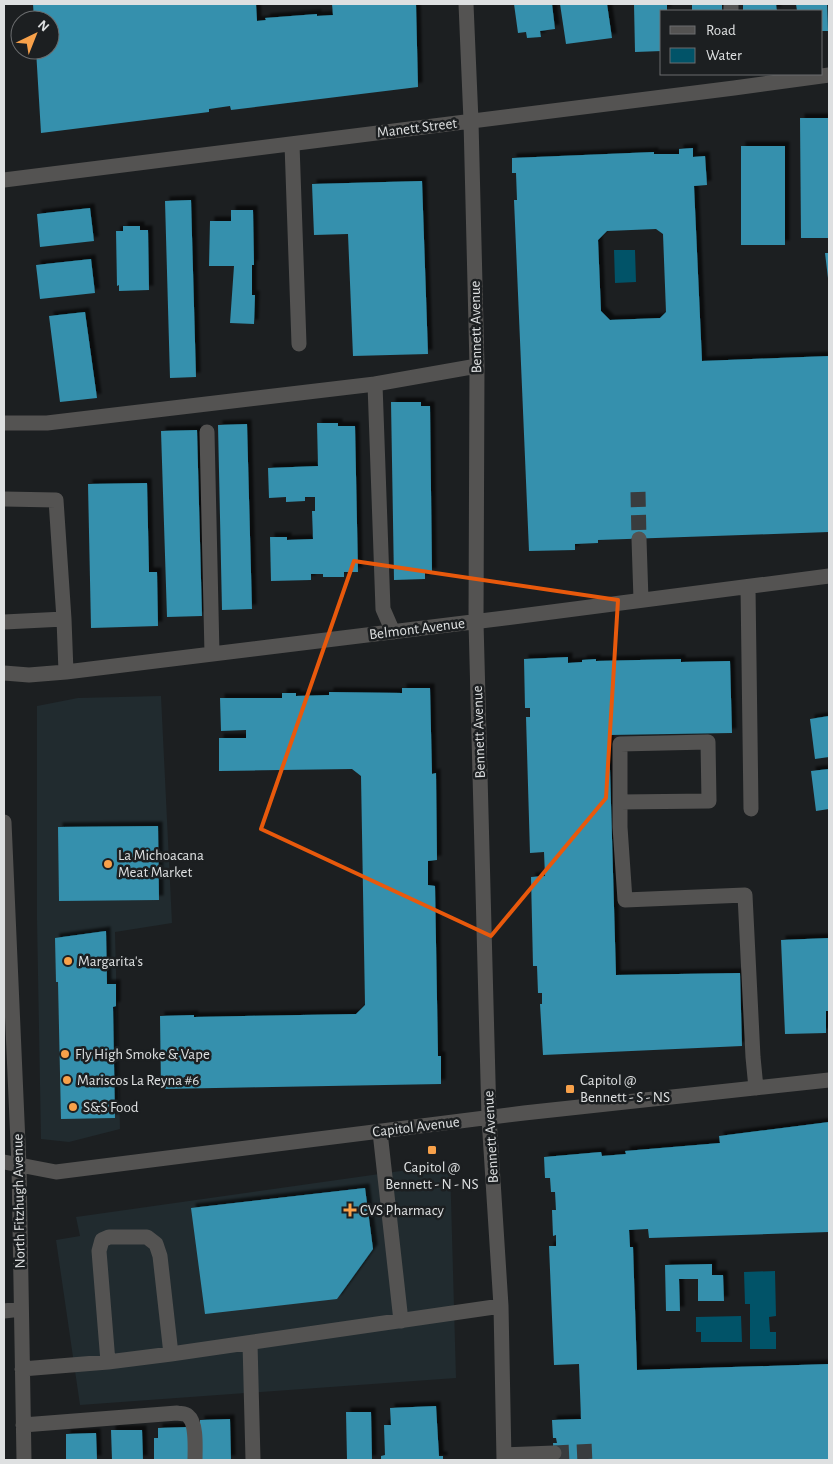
<svg xmlns="http://www.w3.org/2000/svg" width="833" height="1464" font-family="'Alegreya Sans',sans-serif">
<style>
.built{fill:#212b2f}
.water{fill:#015368}
.building{fill:#3490ad;fill-rule:evenodd;filter:url(#shadow)}
.lines{fill:none;stroke-linecap:round;stroke-linejoin:round}
.minor-tunnel{stroke:#393c3e;stroke-width:15;stroke-dasharray:15 8;stroke-linecap:butt}
.minor{stroke:#545352;stroke-width:15}
.marked{fill:none;stroke:#e8590c;stroke-width:4;stroke-linejoin:round}
.poi-dot{fill:#f8a14a;stroke:#1c1f21;stroke-width:2}
.labels{text-anchor:middle;dominant-baseline:central;stroke-width:5;stroke-linejoin:round;paint-order:stroke}
.street-label{font-size:15px;fill:#dee0e1;stroke:#1c1f21}
.poi-label{font-size:15px;fill:#dee0e1;stroke:#1c1f21;text-anchor:start}
</style>
<defs>
<filter id="shadow"><feDropShadow dx="4.5" dy="-4.5" stdDeviation="1" flood-color="#0009"/></filter>
</defs>
<rect width="100%" height="100%" fill="#1c1f21"/>
<!-- built -->
<path class="built" d="M161 696 172 923 115 932 120 1129 69 1142 41 1139 37 920V706L78 698Z
M450 1164 456 1378 80 1405 56 1240 80 1236 76 1217Z"/>
<!-- water -->
<path class="water" d="M614 250H635L636 282 615 283Z
M775 1271 776 1316 769 1317 770 1332H776V1349H750V1304H745L744 1272Z
M741 1316 742 1342H701V1332H696V1317Z"/>
<!-- building -->
<path class="building" d="M33 4H256L257 21 266 20 265 18 317 14V16L333 15 332 4H416L418 87 231 110 230 106 209 109V112L41 133 36 50H50V20H34Z
M514 4H552L555 29 540 31 541 37 527 38 526 32 518 33Z
M560 4H607L612 38 566 44Z
M634 4H667V11H662V51L635 52Z
M692 4H722V11H692Z
M743 4H776L777 11H743Z
M796 4H827L828 31H822V11H797Z
M800 118H829V238H801Z
M741 146H785V245H741Z
M693 148V157L705 156 707 185 694 186 702 361 829 356V532L598 540V543L575 544V550L529 551 514 200H517L516 173H512V158L654 152V154H679V149ZM656 229 663 234 666 312 660 318 610 320 601 311 598 240 607 231Z
M422 181 428 354 353 356 348 234 314 235 312 184Z
M191 200 196 377 170 378 165 201Z
M90 208 94 241 40 247 37 214Z
M231 210H253L254 265H252V295H255L254 324 230 323 234 266H209L210 221H231Z
M123 226H140V230H148L149 290 119 291V285L117 286 116 231H123Z
M825 253H829V278H828Z
M91 259 95 293 40 299 36 265Z
M85 312 97 398 60 402 49 316Z
M391 402H421V406H430L432 573H425V579L394 580Z
M317 423H338V426H355L358 572H344V577H323V574H311V580L271 581 270 537H287V540L313 539 312 511H315V497H305V501L286 502V497L269 498 268 468 318 466Z
M247 424 252 609 222 610 218 425Z
M197 430 202 616 167 617 161 431Z
M147 483 149 572H157L158 626 91 628 88 484Z
M568 657V663L582 662V660L596 659V661L681 659V662L730 661 732 733 609 735 616 975 740 973 742 1046 543 1055 540 1004H542V993H538L537 966H533L531 877 545 876 544 852 530 853 526 717H530V708H525L524 659Z
M402 688H430L432 774 436 773 437 860 428 861V885L435 886 438 1056H441V1084L161 1089 160 1016 194 1015V1017L356 1014 365 1005 361 776 352 769 219 771V738H246V730L221 731 220 698H282V693H296V696L329 695V692L402 693Z
M829 716V757L815 759 810 719Z
M829 769V809L816 811 811 771Z
M158 826 159 900 59 901 58 827Z
M106 931 107 984H116V1006L113 1007 115 1118 61 1119 58 982H56L55 938Z
M829 938V1011H826V1033L785 1034 781 940Z
M829 1122V1232L649 1238 648 1229 629 1230 630 1247H633L637 1370 829 1364V1460H557V1457H554L553 1443H557L556 1438H553L552 1420 581 1419 579 1364 554 1365 549 1246H556V1235L553 1236 552 1210H556L555 1192H551L550 1178H545L544 1157 601 1152 602 1156 626 1154 625 1151 720 1143 719 1136Z
M365 1188 373 1249 337 1299 205 1314 191 1208Z
M712 1264V1275H723L724 1301H698V1279H679L680 1311H666L665 1265Z
M436 1406 439 1456H443V1460H381V1456L385 1455 384 1425H391L390 1408Z
M346 1412H371L372 1460H347Z
M230 1419 231 1460H200V1420Z
M188 1427 189 1460H154V1438H158V1428Z
M111 1430H142L143 1460H112Z
M96 1433 97 1460H66V1434Z"/>
<g class="lines">
<!-- minor-tunnel -->
<path class="minor-tunnel" d="M638 492 639 539
M554 1453 599 1451"/>
<!-- minor -->
<path class="minor" d="M466 4 471 121 477 366 476 622 489 1118 501 1306 504 1460
M731 4V11
M292 144 299 344
M4 180 734 88 829 75
M4 423H47L375 384
M207 432 212 654
M4 499 56 500 64 619 66 672
M639 539 641 600
M748 587 751 809
M4 622 64 619
M393 632 383 609 375 384 477 366
M4 673 29 675 66 672 513 617 829 576
M620 802 709 801 708 742 620 744V827L625 900 745 895 753 1057 756 1088
M4 822 19 1166 24 1460
M380 1132 401 1321
M4 1162 56 1172 524 1113 829 1080
M4 1311 21 1309
M250 1343 253 1460
M108 1362 99 1251 102 1240 109 1237H147L156 1244 160 1256 171 1354
M22 1369 108 1362 171 1354 501 1306
M23 1425 177 1413C181 1414 185 1413 188 1416 197 1423 195 1449 195 1460
M504 1455 554 1453"/>
</g>
<!-- marked area -->
<path class="marked" d="M354 561 618 600 606 798 491 936 261 829Z"/>
<!-- markers -->
<g class="poi-dot">
<circle cx="108" cy="864" r="5"/>
<circle cx="68" cy="961" r="5"/>
<circle cx="65" cy="1054" r="5"/>
<circle cx="67" cy="1080" r="5"/>
<rect x="565" y="1084" width="10" height="10" rx="2.5"/>
<circle cx="73" cy="1107" r="5"/>
<rect x="427" y="1145" width="10" height="10" rx="2.5"/>
<path d="M347.5 1202.5h5v5h5v5h-5v5h-5v-5h-5v-5h5z"/>
</g>
<g class="labels">
<!-- street labels -->
<g class="street-label">
<text transform="translate(417 128) rotate(-7)">Manett Street</text>
<text transform="translate(476 327) rotate(-91)">Bennett Avenue</text>
<text transform="translate(417 629) rotate(-7)">Belmont Avenue</text>
<text transform="translate(479 732) rotate(-92)">Bennett Avenue</text>
<text transform="translate(416 1127) rotate(-7)">Capitol Avenue</text>
<text transform="translate(491 1137) rotate(-93)">Bennett Avenue</text>
<text transform="translate(19 1201) rotate(-91)">North Fitzhugh Avenue</text>
</g>
<!-- poi labels -->
<g class="poi-label">
<text x="118" y="855">La Michoacana<tspan x="118" dy="17">Meat Market</tspan></text>
<text x="78" y="961">Margarita's</text>
<text x="75" y="1054">Fly High Smoke &amp; Vape</text>
<text x="77" y="1080">Mariscos La Reyna #6</text>
<text x="580" y="1080">Capitol @<tspan x="580" dy="17">Bennett - S - NS</tspan></text>
<text x="83" y="1107">S&amp;S Food</text>
<text x="432" y="1167" text-anchor="middle">Capitol @<tspan x="432" dy="17">Bennett - N - NS</tspan></text>
<text x="360" y="1210">CVS Pharmacy</text>
</g>
</g>
<!-- border -->
<rect width="833" height="1464" fill="none" stroke="#dee0e1" stroke-width="10"/>
<!-- legend -->
<rect x="660" y="10" width="162" height="65" fill="#1c1f21" stroke="#6a6c6e"/>
<rect x="670" y="26" width="25" height="8" fill="#545352" stroke="#6a6c6e"/>
<text x="706" y="35" font-size="15" fill="#dee0e1">Road</text>
<rect x="670" y="48" width="25" height="15" fill="#015368" stroke="#6a6c6e"/>
<text x="706" y="60" font-size="15" fill="#dee0e1">Water</text>
<!-- north arrow -->
<g transform="translate(35 35) rotate(43)"><circle r="24" fill="#1c1f21" stroke="#6a6c6e"/>
<path d="M0-4L9 19L0 12L-9 19Z" fill="#f8a14a"/>
<text y="-8" font-size="14" font-weight="bold" text-anchor="middle" fill="#dee0e1">N</text>
</g>
</svg>
